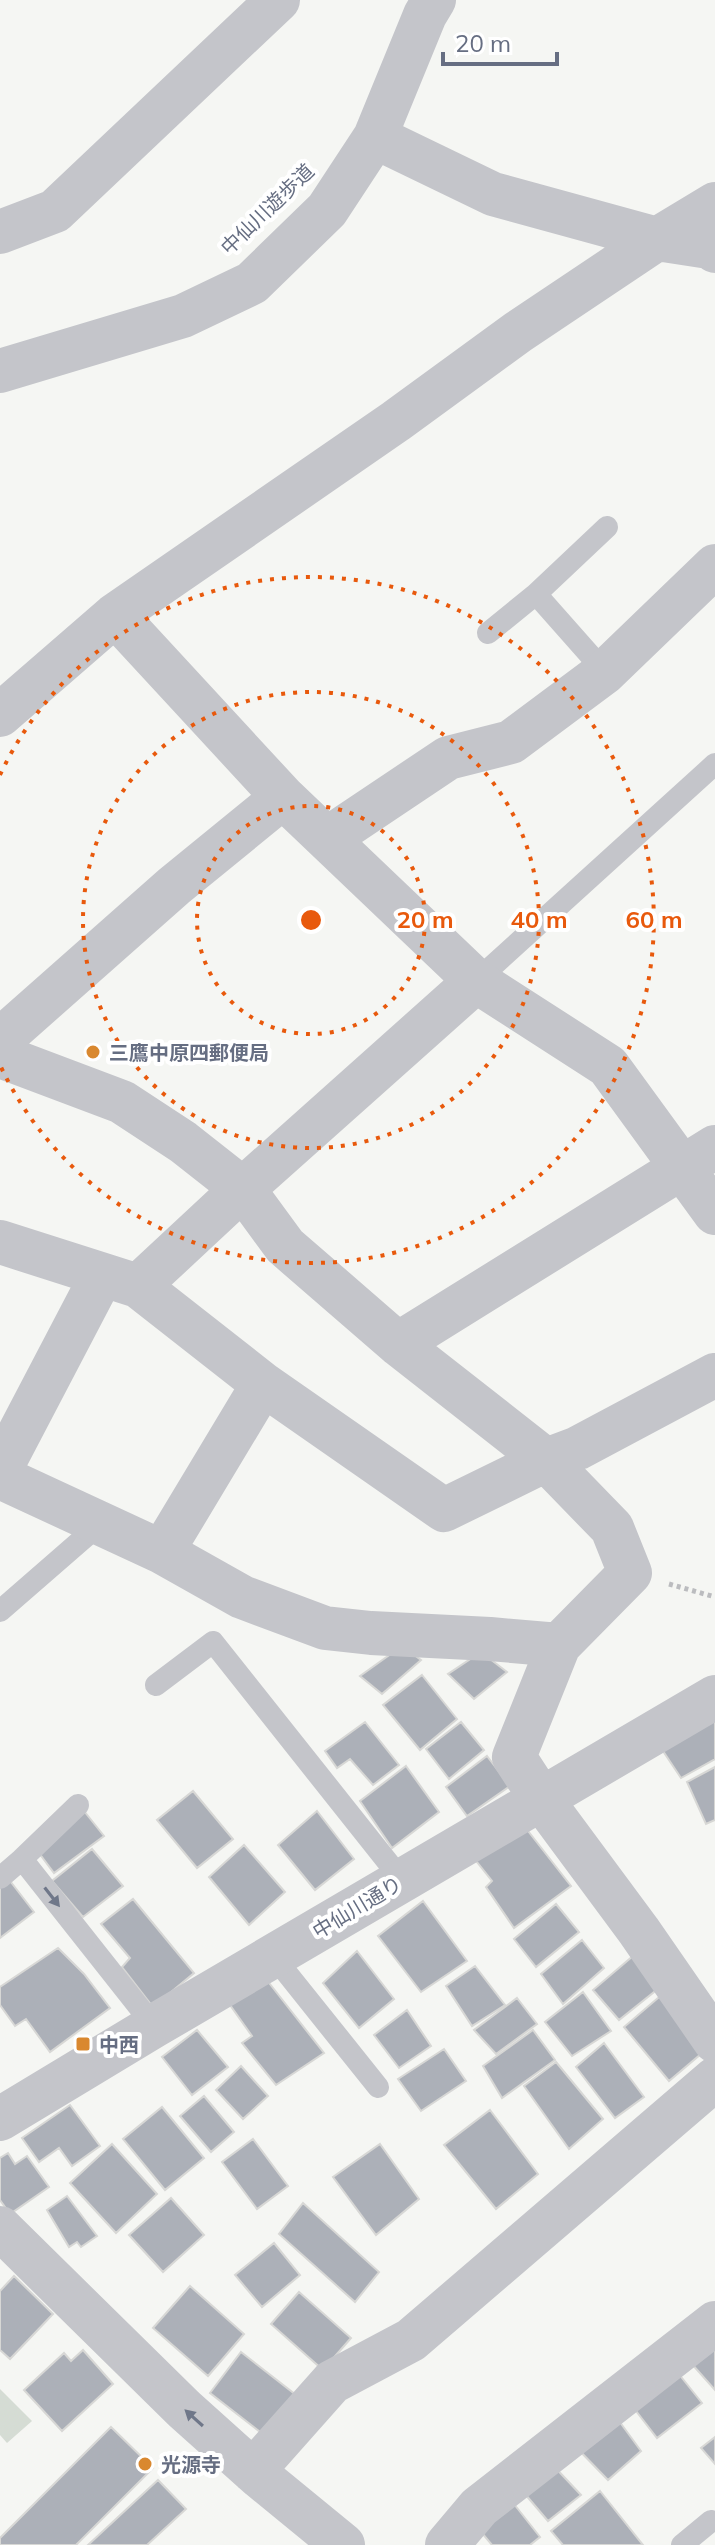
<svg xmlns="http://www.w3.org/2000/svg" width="715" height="2545" font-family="Mulish,'Noto Sans JP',sans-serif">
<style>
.green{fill:#d5dcd4}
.building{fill:#acb0b8;stroke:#d7d7d5;stroke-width:2}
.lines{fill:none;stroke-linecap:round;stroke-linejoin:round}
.path{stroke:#bbbcbf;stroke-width:5;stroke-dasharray:4 4;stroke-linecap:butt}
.service{stroke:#c4c5ca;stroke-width:22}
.minor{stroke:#c4c5ca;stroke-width:44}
.oneway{fill:#6f7789}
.ring{fill:none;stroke:#e8590c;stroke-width:4;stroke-dasharray:4 8}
.poi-dot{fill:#d9882f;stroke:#fff;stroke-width:3}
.labels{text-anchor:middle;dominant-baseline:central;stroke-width:8;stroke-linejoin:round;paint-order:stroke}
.street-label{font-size:20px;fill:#666e82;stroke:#fff}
.poi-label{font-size:20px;font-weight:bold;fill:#666e82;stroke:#fff;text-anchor:start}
.centre{fill:#e8590c;stroke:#fff;stroke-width:4}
.ring-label{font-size:24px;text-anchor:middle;font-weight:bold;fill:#e8590c;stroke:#fff;stroke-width:8;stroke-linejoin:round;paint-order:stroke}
</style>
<rect width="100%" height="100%" fill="#f5f6f3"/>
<!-- green -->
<path class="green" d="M0 2389 32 2421 7 2443 0 2435Z"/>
<!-- building -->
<path class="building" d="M402 1646 421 1660 382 1694 360 1676Z
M481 1652 507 1672 474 1699 448 1674Z
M422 1675 457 1719 420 1750 383 1705Z
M715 1716V1759L681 1778 661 1748Z
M365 1722 399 1765 373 1785 350 1759 337 1768 325 1751Z
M461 1722 484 1750 449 1779 426 1749Z
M487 1756 510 1786 467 1816 446 1787Z
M406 1766 439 1812 392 1848 360 1801Z
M715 1767V1820L706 1824 687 1782Z
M193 1791 233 1839 197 1868 157 1820Z
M84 1811 104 1836 54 1873 36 1849Z
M317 1811 354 1859 315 1890 278 1845Z
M521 1822 571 1886 514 1928 486 1887 492 1881 473 1857Z
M244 1845 285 1892 249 1925 209 1877Z
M92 1849 123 1886 83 1917 52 1881Z
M7 1877 34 1912 0 1938V1883Z
M133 1899 194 1973 153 2007 122 1967 130 1958 101 1924Z
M423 1901 467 1961 421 1992 378 1936Z
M556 1904 579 1932 536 1967 514 1939Z
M582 1940 604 1968 563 2004 541 1974Z
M58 1948 84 1974 110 2008 50 2052 26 2019 15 2026 0 2005V1987Z
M357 1951 394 1999 359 2028 323 1983Z
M633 1956 659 1988 619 2020 593 1990Z
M475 1966 505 2005 472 2026 446 1986Z
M266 1979 324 2053 276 2085 242 2043 252 2036 230 2005Z
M583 1992 611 2031 572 2056 545 2022Z
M665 1992 708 2048 669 2081 624 2027Z
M517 1998 537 2024 496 2054 474 2030Z
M407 2010 431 2046 399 2068 374 2035Z
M197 2030 228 2067 192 2095 162 2057Z
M533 2030 555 2060 502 2098 483 2066Z
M604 2043 644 2097 615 2118 576 2067Z
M444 2049 466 2081 421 2111 398 2079Z
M556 2062 603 2119 569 2149 524 2086Z
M241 2066 268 2096 243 2119 216 2090Z
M204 2096 234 2132 211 2152 180 2116Z
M70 2105 100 2146 72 2166 59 2148 39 2162 22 2138Z
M162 2107 204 2158 165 2190 123 2139Z
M490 2110 538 2174 496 2209 444 2145Z
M253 2139 288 2186 257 2209 222 2162Z
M112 2144 157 2194 116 2233 70 2183Z
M380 2144 419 2199 376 2235 333 2177Z
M8 2153 15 2164 27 2156 49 2187 10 2214 0 2200V2158Z
M67 2196 97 2236 81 2247 77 2242 69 2247 47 2210Z
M171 2198 204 2235 163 2272 129 2235Z
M303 2203 379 2272 355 2302 279 2234Z
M274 2243 300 2275 262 2307 235 2275Z
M14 2276 53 2314 10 2359 0 2350V2291Z
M190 2286 244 2334 208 2376 153 2328Z
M299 2292 351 2338 323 2370 271 2324Z
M715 2327V2390L683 2354Z
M83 2350 113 2384 62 2431 24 2390 64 2353 71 2361Z
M241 2352 296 2395 264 2435 210 2393Z
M670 2363 702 2403 657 2438 626 2398Z
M611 2410 641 2451 608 2480 572 2443Z
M111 2427 153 2468 76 2545H0V2538Z
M715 2437V2464L701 2448Z
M549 2461 581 2495 548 2521 519 2487Z
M158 2480 186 2509 147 2545H88Z
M600 2491 643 2545H563L551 2531Z
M510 2499 540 2537 530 2545H492L477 2527Z"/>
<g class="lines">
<!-- path -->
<path class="path" d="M669 1584 715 1597"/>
<!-- service -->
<path class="service" d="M536 594 605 672
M488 633 536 594 607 527
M476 981 715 764
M0 1611 100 1524
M156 1685 213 1642 402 1880
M22 1859 78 1805
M0 1878 22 1859 154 2026
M274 1957 378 2087
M682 2545 711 2521"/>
<!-- minor -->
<path class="minor" d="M375 137 493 194 657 239 709 247 715 251
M0 232 55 211 278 0
M0 371 183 316 252 283 327 210 375 137 425 15 434 0
M115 615 283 797 476 981 608 1066 715 1213
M0 715 115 615 396 421 518 332 657 239 715 204
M327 839 448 758 511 742 605 672 715 566
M0 1040 174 886 283 797
M0 1056 122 1102 183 1142 244 1190 285 1246 398 1344 546 1460 612 1528 630 1573 559 1645 514 1757 542 1800 639 1931 715 2041
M0 1242 138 1286 263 1384 444 1510 546 1460 578 1448 715 1375
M138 1286 225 1205 476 981
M398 1344 715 1147
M0 1470 102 1275
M0 1477 162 1552 242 1597 325 1628 371 1633 490 1639 559 1645
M162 1552 263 1384
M0 2119 154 2026 715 1697
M0 2228 184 2409 260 2477 343 2545
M253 2471 332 2382 411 2340 715 2079
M447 2545 479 2507 715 2323"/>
</g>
<!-- one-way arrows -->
<defs><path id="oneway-solid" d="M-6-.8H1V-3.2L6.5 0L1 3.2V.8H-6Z" transform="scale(2)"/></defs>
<g class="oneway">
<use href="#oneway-solid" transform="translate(52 1897) rotate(52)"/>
<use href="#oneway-solid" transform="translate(194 2418) rotate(-138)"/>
</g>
<!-- distance rings -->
<g class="ring">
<circle cx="311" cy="920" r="114"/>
<circle cx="311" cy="920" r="228"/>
<path d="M0 775A343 343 0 1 1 0 1065"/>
</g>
<!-- markers -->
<g class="poi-dot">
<circle cx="93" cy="1052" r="8"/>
<rect x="75" y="2036" width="16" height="16" rx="4"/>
<circle cx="145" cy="2464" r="8"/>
</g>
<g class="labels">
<!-- street labels -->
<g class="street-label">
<text transform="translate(267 209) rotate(-44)">中仙川遊歩道</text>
<text transform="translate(357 1907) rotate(-31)">中仙川通り</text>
</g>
<!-- poi labels -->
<g class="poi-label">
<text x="109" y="1052">三鷹中原四郵便局</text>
<text x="99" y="2044">中西</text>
<text x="161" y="2464">光源寺</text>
</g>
</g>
<circle cx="311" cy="920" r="12" class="centre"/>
<g class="ring-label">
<text x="425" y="928">20 m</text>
<text x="539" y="928">40 m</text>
<text x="654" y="928">60 m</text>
</g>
<!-- scale -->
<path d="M443 52v12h114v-12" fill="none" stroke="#666e82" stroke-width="4"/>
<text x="455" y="52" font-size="24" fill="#666e82" stroke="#ffffff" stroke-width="6" paint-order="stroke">20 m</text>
</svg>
